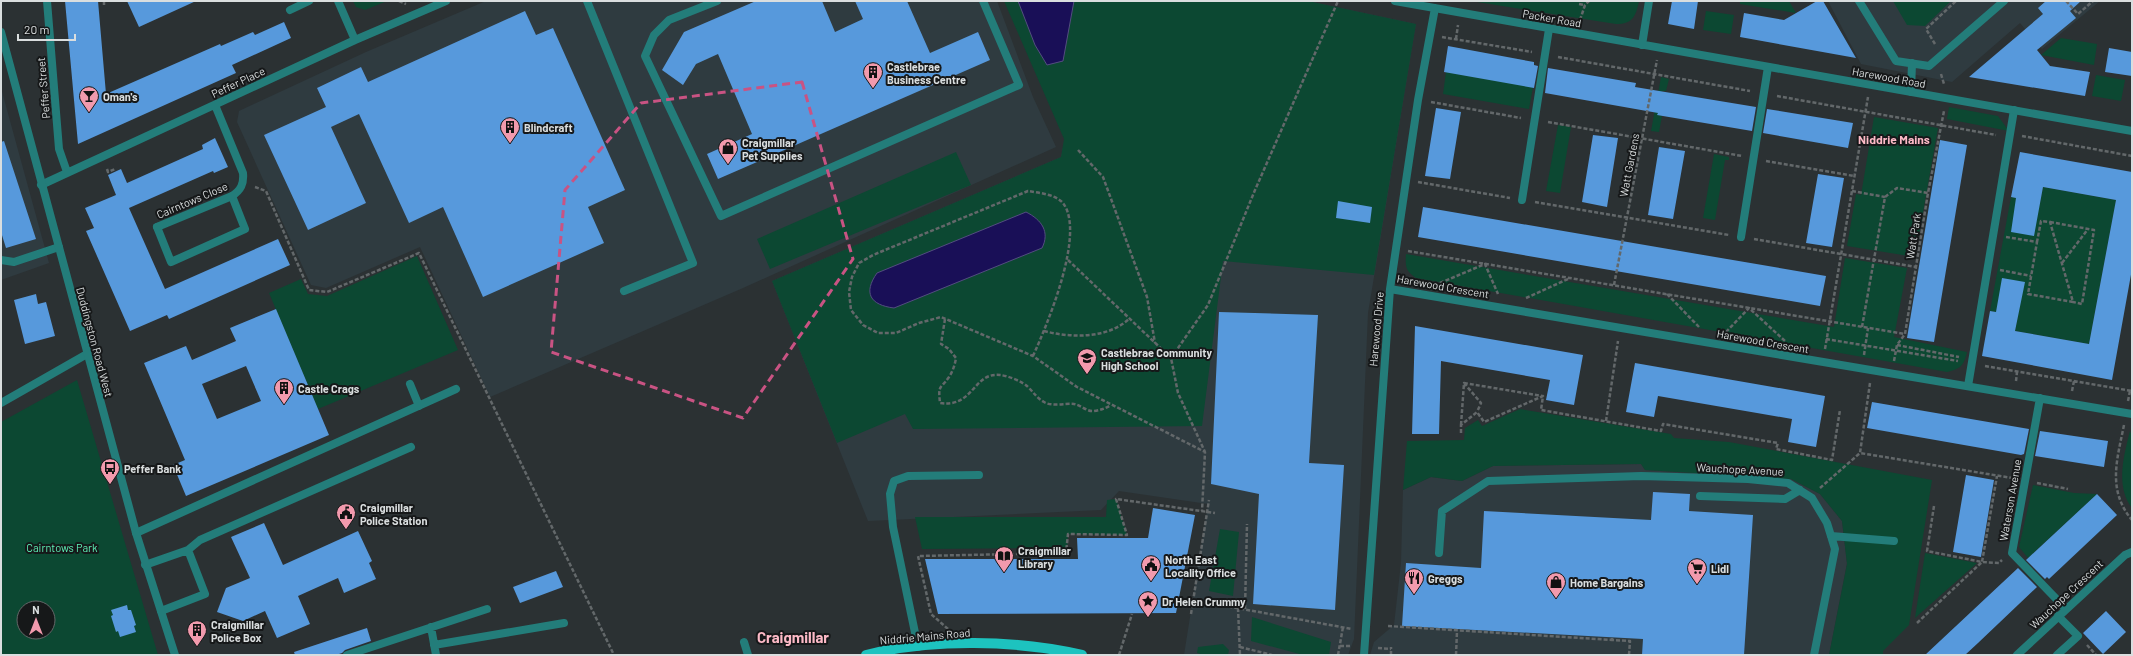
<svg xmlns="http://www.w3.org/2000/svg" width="2133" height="656" font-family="Barlow,sans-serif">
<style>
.built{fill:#2f3b40}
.green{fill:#0c4832;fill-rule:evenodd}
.water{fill:#190f57;stroke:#534d80}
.building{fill:#5799dc;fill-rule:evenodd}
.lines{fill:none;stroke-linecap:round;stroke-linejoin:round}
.path{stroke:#63686a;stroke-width:2.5;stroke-dasharray:4 2;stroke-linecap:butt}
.service{stroke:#237d7a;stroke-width:8}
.minor{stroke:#237d7a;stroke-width:8}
.tertiary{stroke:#237d7a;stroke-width:8}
.primary{stroke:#1dc3bf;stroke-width:10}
.marked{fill:none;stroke:#c95383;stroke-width:3;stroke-dasharray:8 5;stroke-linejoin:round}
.labels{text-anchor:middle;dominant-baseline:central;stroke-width:4;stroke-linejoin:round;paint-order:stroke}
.street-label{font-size:11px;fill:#dadedf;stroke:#161819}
.poi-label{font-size:11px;font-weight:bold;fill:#dadedf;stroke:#161819;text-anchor:start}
.park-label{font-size:11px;fill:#5ff1b7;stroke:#161819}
.neighbourhood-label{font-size:12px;font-weight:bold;fill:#fdbac7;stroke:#161819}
.district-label{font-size:15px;font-weight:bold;fill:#fdbac7;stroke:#161819}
</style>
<rect width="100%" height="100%" fill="#2b3133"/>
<!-- built -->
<path class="built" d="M486 1H997L1033 97 1056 147 743 288 490 397 420 247 326 288 311 285 237 122 239 111 366 52Z
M1093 1H1308L1416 24 1368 313 1354 639 1348 655H1184L1208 504 1119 491 1101 510 868 521 772 281 1061 157Z
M1828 1H2100L2042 49 2020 23 1952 82 1861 64Z
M1 88 49 263 1 280Z
M1641 464 1645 470 1791 479 1820 494 1842 521 1847 563 1829 655H1370L1374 642 1394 625 1401 563 1403 490 1431 477 1462 481 1493 466Z"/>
<!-- green -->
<path class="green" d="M353 1H387L365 10 356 7Z
M1004 1H1308L1416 24 1374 275 1223 261 1202 426 913 429 905 414 837 443 772 281 1061 157 1064 139Z
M1471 1H1639C1636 16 1633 24 1616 24Z
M1740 1H1789L1796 13 1740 4Z
M1893 1H1951L1925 26 1907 25Z
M1706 11 1734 15 1731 34 1703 30Z
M2061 38 2097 44 2094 65 2041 55Z
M1446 72 1533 87 1529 109 1443 94Z
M2096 75 2125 80 2121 101 2092 96Z
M1661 77 1669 79 1666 91H1662L1658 115 1662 116 1659 132 1651 131Z
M1949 107 1998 116 2009 131 1947 119Z
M1874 117 1938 128 1915 257 1847 246 1856 194 1861 195Z
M1558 125 1571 127 1560 193 1546 191Z
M956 152 971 185 770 269 757 239Z
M1714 154 1729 157V160H1725L1715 220 1703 218Z
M2043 187 2116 200 2089 344 2015 331 2018 316 1990 311 2011 197 2040 203Z
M1406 254 1834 327 1845 258 1907 268 1894 337 1967 352C1964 366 1960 369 1947 372L1416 278C1406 271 1405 267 1406 254Z
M417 256 458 350 318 409 269 293 301 279 308 294 327 296Z
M77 380 158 655H1V422ZM24 608H48V632H24Z
M1520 409 1671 434 1674 438 1729 442 1932 480 1909 625 1883 651V655H1829L1847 564 1842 521 1820 494 1791 479 1645 470 1641 464 1493 466 1462 481 1431 477 1403 490 1407 441 1464 440 1465 428 1478 420 1482 426Z
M2130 431 2132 437V508C2115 486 2124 455 2130 431Z
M2033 485 2074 493 2097 494 2028 558 2019 547Z
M1116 499 1127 535 1068 534 1067 548 922 549 915 517H1106L1107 500Z
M1220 529 1239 532 1233 596 1209 591Z
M1925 553 1977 563 1915 618Z
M1252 617 1331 642 1329 655H1303L1251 641Z
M1223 644 1229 650 1228 655H1204L1197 653 1198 647Z"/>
<!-- water -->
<path class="water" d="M1018 1H1074L1063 61 1047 65 1035 45Z
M1026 212C1042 220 1050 232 1042 248L894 308C870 305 863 293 877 273Z"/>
<!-- building -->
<path class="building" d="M65 1H98L106 94 220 44 221 46 253 32 255 35 284 22 291 38 232 65 236 73 78 144Z
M127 1H196L139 27Z
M756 1H822L835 32 863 19 855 1H907L930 53 978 32 990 60 718 179 707 154 752 134 718 54 696 64 683 85 662 70 684 32Z
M1672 1H1698L1694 29 1668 24Z
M1817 1H1823L1856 58 1740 37 1744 13 1784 20Z
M2046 1H2081L2070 11 2076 18 2037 50 2050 66 2090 72 2085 96 1969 77 2043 14 2038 8Z
M525 11 536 35 553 28 625 190 588 207 604 243 483 297 443 207 409 223 359 114 331 127 366 203 308 230 264 135 326 107 317 88 361 67 368 82Z
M1448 46 1534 62V65L1538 66 1534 88 1444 72Z
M2109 48 2132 52V76L2105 72Z
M1548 68 1636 83 1635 87 1756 107 1752 131 1657 115 1658 113 1545 93Z
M1436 108 1461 112 1450 179 1425 176Z
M1767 109 1853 123 1848 148 1763 133Z
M1593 135 1618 138 1607 207 1582 202Z
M215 138 228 167 214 173 213 171 129 208 165 289 278 239 290 265 169 319 167 315 130 331 86 231 94 228 85 208 116 195 108 175 121 169 127 183 203 149 202 145Z
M1940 140 1967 145 1934 342 1907 338Z
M4 141 36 239 6 248 1 232V142Z
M1659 147 1685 151 1673 219 1648 215Z
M2020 152 2132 172V269L2112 380 1982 356 1990 311 1996 312 2002 278 2025 282 2015 331 2089 344 2116 200 2043 187 2034 236 2011 232 2016 198 2011 197Z
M1818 174 1844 178 1832 247 1806 243Z
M1338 201 1372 207 1370 223 1336 218Z
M1423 207 1826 276 1820 306 1418 237Z
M36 294 38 304 46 302 55 336 25 344 14 300Z
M276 309 329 435 186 496 173 465 185 460 144 363 186 346 192 360 236 341 230 328ZM246 366 261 401 217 419 202 384Z
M1219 312 1318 315 1309 463 1344 465 1335 610 1253 604 1259 494 1211 484Z
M1415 326 1583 355 1574 405 1546 400 1550 380 1441 361 1439 434H1412Z
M1635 363 1825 396 1816 447 1788 442 1792 419 1757 413 1658 396 1654 417 1626 412Z
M1872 402 2029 429 2024 454 2021 455 1867 428Z
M2040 431 2108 441 2104 467 2035 456Z
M1966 475 1994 480 1981 557 1953 552Z
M1653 492 1690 494 1689 511 1753 515 1744 655H1642L1643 639 1402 626 1406 563 1481 568 1484 511 1651 520Z
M2097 494 2117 515 2049 579 2047 577 2045 579 2026 560Z
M1153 508 1195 515 1176 613 938 614 925 559H1078L1077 538H1148Z
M264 523 283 565 358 531 372 561 369 563 376 579 344 593 338 578 298 596 310 624 277 638 265 611 243 621 217 612 226 588 250 578 231 537Z
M2018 568 2037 587 1978 643 1965 655H1925Z
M556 571 563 587 520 603 513 587Z
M127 605 128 610H131L136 625 134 626 136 632 120 637 118 631 116 632 111 616 113 615 111 610Z
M2106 611 2126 632 2103 654 2083 633Z
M367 628 371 641 345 650 342 653 336 655H295L294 652Z"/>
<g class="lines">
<!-- path -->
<path class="path" d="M104 1V6
M399 1 406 4
M2066 1 2078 14 2093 1
M1579 4 1585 5
M1580 20 1585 5 1589 1
M1442 37 1532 52
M1456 39 1458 25
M1935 44 1926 29 1956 1
M1558 57 1750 91
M1941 74 1944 84
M1777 96 1996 135
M1431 102 1521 118
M1548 122 1742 156
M2022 136 2132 156
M1078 150 1103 177 1147 297 1155 343
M1766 161 1854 176
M107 169 108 172 115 169
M1418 182 1510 198
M255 187 266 191 309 290 327 292 419 253 614 655
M1852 191 1885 197
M1535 202 1729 235
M2050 222 2094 230 2082 304 2073 302
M2006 237 2037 242 2028 294 2073 302 2050 222 2041 221 2037 242
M1754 239 1916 267
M1408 251 1905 334
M1068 260 1171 358 1178 393 1205 452
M2062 263 2088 229
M2000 270 2031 276
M1440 283 1485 264 1498 294
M1614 285 1657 60
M1667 294 1699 327
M1526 298 1568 279
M945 319 941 344 949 349 956 358C955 364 953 371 949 377 940 390 938 384 940 403 974 408 973 372 1000 375 1009 376 1023 382 1028 387 1034 393 1037 398 1044 402 1052 407 1065 403 1074 404 1081 405 1087 412 1094 411 1101 410 1106 408 1111 405
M1862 327 1885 197 1897 188 1928 193
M1044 331C1071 338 1107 339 1129 319
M1726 332 1749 308 1785 341
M1826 339 1958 361
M1897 345 1959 357
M1825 349 1868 97
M1864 355 1868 328
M1033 356C1047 325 1086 233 1063 203 1055 194 1039 193 1028 191L873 255 859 263 852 277 849 292 851 310 863 325 878 333H896L919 323 941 317 1033 356 1077 387 1205 452 1202 511
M1171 358 1208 305 1255 190 1338 1
M1894 361 1897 345 1905 334 1928 193 1944 111
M1985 366 2132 391
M2016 381 2017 372
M1464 383 1481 403 1477 412
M1870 383 1860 453 2012 478
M2072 391 2074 381
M2128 401 2130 391
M1606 421 1618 341
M1461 425 1464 383 1542 396
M2124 425C2117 460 2107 490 2132 520
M1461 433V425L1477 412 1484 422 1543 396 1541 410 1661 431 1663 424 1778 443 1776 449 1832 460 1840 410
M2037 483 2068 489
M1820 488 1860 453
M1934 506 1927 551 1982 562 1997 476
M1193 600 1352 629
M1238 608 1240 655
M1245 609 1247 524
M1191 614 1209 500
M1917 623 1982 562 1999 563 2002 560
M1388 626 1612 640
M948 629 931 614 918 556 1066 553 1068 534 1127 535 1116 499 1215 513
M1612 638V640L1630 641 1629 655
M2087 645 2096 655
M1340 646H1351
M1240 647 1272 655
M1378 648 1391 649
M1119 655 1132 614
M1338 655 1343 627
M1391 655V647
M1456 655 1457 631"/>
<!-- service -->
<path class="service" d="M587 1 693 263 624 291
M717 1 669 20 654 35 645 56 721 216 1019 85 983 1
M1859 1 1896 61 1929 66 2004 1
M290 10 309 1
M1911 92 1912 63
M1522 200 1549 29
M157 227 171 262 245 229 232 196
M1741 237 1768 67
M1 260 14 262 59 247
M410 384 419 406
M1968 386 2014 110
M1700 496 1785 499 1800 490
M136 533 456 389
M1831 536 1894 541
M188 550 200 540 411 447
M1439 553 1442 511 1488 481 1641 476 1748 479 1788 483 1812 498 1827 523 1835 549 1814 655
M145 565 188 550 205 594 161 611
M431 627 436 655
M744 642 748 655
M434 645 564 623
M918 647 893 527 890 494 894 481 908 476 979 475
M347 655 487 609
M2057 655 2078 636 2058 616"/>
<!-- minor -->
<path class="minor" d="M47 1 59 149 67 172
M338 1 355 40
M1395 1 2132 131
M1642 45 1649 1
M41 185 355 40 446 1
M157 227 232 196C241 190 244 184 243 173L215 105
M1390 289 2132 414
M2040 398 2012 553 2066 609
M1 403 87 354
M1364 655 1390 289 1418 100 1435 8
M2017 655 2125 555 2132 552"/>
<!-- tertiary -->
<path class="tertiary" d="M1 32 136 533 175 655"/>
<!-- primary -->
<path class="primary" d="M866 655C932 638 1016 640 1082 655"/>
</g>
<!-- marked area -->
<path class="marked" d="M802 82 853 259 743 418 551 352 565 190 641 103Z"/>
<!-- icons -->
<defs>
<symbol id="building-pin" viewBox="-11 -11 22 30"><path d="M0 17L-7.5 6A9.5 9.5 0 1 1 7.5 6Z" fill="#f29aad" stroke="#161819"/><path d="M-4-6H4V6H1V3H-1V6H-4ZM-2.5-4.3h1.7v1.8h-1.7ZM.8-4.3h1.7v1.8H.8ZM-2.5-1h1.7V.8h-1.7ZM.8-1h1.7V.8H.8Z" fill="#111"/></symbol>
<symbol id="bar-pin" viewBox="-11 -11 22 30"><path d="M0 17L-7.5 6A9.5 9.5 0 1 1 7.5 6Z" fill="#f29aad" stroke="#161819"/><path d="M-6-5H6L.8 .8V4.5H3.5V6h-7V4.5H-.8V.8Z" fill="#111"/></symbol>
<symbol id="shop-pin" viewBox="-11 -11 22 30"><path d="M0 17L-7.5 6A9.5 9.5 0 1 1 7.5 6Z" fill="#f29aad" stroke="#161819"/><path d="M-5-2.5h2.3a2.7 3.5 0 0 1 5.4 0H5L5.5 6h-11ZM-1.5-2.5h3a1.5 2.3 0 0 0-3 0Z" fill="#111"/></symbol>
<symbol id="school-pin" viewBox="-11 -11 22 30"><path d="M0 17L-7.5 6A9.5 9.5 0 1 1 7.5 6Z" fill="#f29aad" stroke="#161819"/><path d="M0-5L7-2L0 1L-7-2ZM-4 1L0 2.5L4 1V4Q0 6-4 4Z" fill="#111"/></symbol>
<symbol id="bus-pin" viewBox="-11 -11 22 30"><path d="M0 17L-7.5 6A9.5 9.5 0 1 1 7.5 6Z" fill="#f29aad" stroke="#161819"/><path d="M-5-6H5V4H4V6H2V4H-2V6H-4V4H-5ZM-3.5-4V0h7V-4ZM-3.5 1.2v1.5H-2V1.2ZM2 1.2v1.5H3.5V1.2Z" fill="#111"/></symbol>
<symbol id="civic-pin" viewBox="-11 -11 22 30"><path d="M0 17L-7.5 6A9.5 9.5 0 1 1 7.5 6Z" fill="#f29aad" stroke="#161819"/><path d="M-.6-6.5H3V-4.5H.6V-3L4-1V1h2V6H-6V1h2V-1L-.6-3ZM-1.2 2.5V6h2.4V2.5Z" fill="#111"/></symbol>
<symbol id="library-pin" viewBox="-11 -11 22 30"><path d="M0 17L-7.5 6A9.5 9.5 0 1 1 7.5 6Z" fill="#f29aad" stroke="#161819"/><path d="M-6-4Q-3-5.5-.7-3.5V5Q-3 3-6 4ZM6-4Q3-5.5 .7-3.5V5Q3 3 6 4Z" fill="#111"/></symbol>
<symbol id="supermarket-pin" viewBox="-11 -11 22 30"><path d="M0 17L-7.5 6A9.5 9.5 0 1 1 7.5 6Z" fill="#f29aad" stroke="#161819"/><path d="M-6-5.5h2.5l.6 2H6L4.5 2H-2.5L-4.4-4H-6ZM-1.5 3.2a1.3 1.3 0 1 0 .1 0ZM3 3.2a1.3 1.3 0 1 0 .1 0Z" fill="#111"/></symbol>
<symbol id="restaurant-pin" viewBox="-11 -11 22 30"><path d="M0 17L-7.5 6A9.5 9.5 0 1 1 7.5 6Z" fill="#f29aad" stroke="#161819"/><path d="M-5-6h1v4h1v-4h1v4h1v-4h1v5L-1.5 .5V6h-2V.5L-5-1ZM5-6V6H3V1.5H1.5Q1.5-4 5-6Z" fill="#111"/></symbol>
<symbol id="sight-pin" viewBox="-11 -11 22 30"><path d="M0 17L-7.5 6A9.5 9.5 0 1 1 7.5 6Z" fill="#f29aad" stroke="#161819"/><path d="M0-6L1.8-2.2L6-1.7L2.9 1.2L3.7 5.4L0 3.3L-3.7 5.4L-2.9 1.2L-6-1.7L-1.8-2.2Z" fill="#111"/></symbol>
</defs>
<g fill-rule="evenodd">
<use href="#building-pin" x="862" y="61" width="22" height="30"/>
<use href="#bar-pin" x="78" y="85" width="22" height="30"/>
<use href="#building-pin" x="499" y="116" width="22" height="30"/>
<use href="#shop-pin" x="717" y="137" width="22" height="30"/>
<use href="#school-pin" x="1076" y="347" width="22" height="30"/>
<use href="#building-pin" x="273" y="377" width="22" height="30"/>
<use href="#bus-pin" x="99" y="457" width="22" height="30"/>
<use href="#civic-pin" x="335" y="502" width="22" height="30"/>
<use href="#library-pin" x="993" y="545" width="22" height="30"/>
<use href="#civic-pin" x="1140" y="554" width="22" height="30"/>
<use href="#supermarket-pin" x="1686" y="557" width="22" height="30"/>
<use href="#restaurant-pin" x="1403" y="567" width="22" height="30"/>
<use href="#shop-pin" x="1545" y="571" width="22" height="30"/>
<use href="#sight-pin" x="1137" y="590" width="22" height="30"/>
<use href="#building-pin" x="186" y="619" width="22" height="30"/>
</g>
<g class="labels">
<!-- street labels -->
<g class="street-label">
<text transform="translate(1552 18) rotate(10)">Packer Road</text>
<text transform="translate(1889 77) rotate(10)">Harewood Road</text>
<text transform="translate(238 82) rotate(-25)">Peffer Place</text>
<text transform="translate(43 88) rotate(-95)">Peffer Street</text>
<text transform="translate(1629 165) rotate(-79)">Watt Gardens</text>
<text transform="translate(192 200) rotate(-23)">Cairntows Close</text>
<text transform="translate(1913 236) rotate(-81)">Watt Park</text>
<text transform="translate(1443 286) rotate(10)">Harewood Crescent</text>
<text transform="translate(1376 329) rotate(-85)">Harewood Drive</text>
<text transform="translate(1763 341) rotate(10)">Harewood Crescent</text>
<text transform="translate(95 342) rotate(75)">Duddingston Road West</text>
<text transform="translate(1740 469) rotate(3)">Wauchope Avenue</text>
<text transform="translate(2010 500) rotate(-80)">Waterson Avenue</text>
<text transform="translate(2066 594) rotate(-43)">Wauchope Crescent</text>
<text transform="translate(925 636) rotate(-5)">Niddrie Mains Road</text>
</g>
<!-- poi labels -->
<g class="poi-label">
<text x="887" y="66">Castlebrae<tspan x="887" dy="13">Business Centre</tspan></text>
<text x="103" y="96">Oman's</text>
<text x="524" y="127">Blindcraft</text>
<text x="742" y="142">Craigmillar<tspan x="742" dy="13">Pet Supplies</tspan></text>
<text x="1101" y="352">Castlebrae Community<tspan x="1101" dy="13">High School</tspan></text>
<text x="298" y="388">Castle Crags</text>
<text x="124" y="468">Peffer Bank</text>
<text x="360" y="507">Craigmillar<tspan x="360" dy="13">Police Station</tspan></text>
<text x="1018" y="550">Craigmillar<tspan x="1018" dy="13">Library</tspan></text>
<text x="1165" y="559">North East<tspan x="1165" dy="13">Locality Office</tspan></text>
<text x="1711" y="568">Lidl</text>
<text x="1428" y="578">Greggs</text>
<text x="1570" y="582">Home Bargains</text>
<text x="1162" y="601">Dr Helen Crummy</text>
<text x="211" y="624">Craigmillar<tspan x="211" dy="13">Police Box</tspan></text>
</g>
<!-- park labels -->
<g class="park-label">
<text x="62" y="547">Cairntows Park</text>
</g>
<!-- neighbourhood labels -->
<g class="neighbourhood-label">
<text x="1894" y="139">Niddrie Mains</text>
</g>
<!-- district labels -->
<g class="district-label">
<text x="793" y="637">Craigmillar</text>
</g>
</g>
<!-- border -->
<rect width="2133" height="656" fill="none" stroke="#dadedf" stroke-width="4"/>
<!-- north arrow -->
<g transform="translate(36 620)"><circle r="19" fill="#161819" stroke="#646768"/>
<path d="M0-3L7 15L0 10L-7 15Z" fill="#f29aad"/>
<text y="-6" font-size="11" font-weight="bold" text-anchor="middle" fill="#dadedf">N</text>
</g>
<!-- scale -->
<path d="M18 34v6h57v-6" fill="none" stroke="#dadedf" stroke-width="2"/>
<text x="24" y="34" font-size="12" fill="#dadedf" stroke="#161819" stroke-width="3" paint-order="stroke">20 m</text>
</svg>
